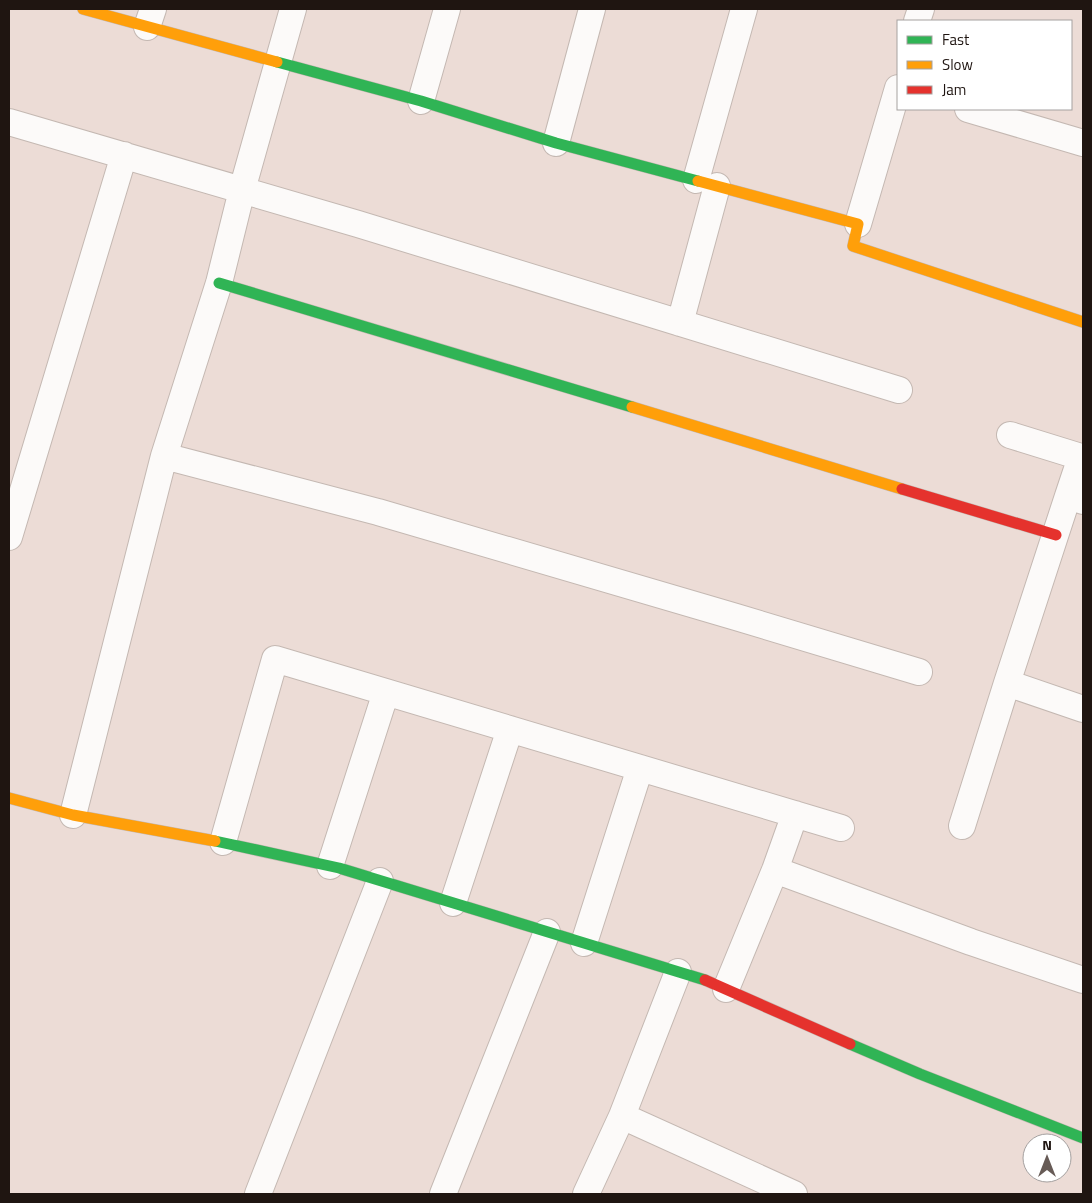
<svg xmlns="http://www.w3.org/2000/svg" width="1092" height="1203" font-family="'Titillium Web',sans-serif">
<style>
.lines{fill:none;stroke-linecap:round;stroke-linejoin:round}
.street-casing{stroke:#c4b8b2;stroke-width:28}
.fast-casing{stroke:#c4b8b2;stroke-width:12}
.slow-casing{stroke:#c4b8b2;stroke-width:12}
.jam-casing{stroke:#c4b8b2;stroke-width:12}
.street{stroke:#fcfaf9;stroke-width:26}
.fast{stroke:#30b455;stroke-width:11}
.slow{stroke:#ff9f0a;stroke-width:11}
.jam{stroke:#e5322d;stroke-width:11}
</style>
<rect width="100%" height="100%" fill="#ecdcd6"/>
<g class="lines">
<defs>
<path id="street" d="M917 21 921 9
M147 27 153 9
M421 101 447 9
M968 109 1083 143
M9 122 358 224 899 390
M556 143 592 9
M696 180 744 9
M858 224 898 88
M680 323 717 186
M1010 435 1081 457 1068 496
M164 456 378 512 736 617 919 672
M9 537 124 155
M1007 683 1083 709
M73 815 164 456 219 283 242 190 293 9
M962 826 1007 683 1068 496 1083 501
M223 842 275 659 841 828
M330 866 386 692
M775 870 971 942 1083 980
M453 903 510 729
M584 943 640 768
M726 989 775 870 795 814
M622 1116 794 1194
M258 1194 380 881
M443 1194 547 932
M586 1194 622 1116 678 972"/>
<path id="fast" d="M277 62 421 101 556 143 698 181
M219 283 632 407
M215 841 339 868 705 980
M850 1044 920 1074 1083 1138"/>
<path id="slow" d="M83 9 277 62
M698 181 858 224 853 246 1083 322
M632 407 902 489
M9 798 73 815 215 841"/>
<path id="jam" d="M902 489 1056 535
M705 980 850 1044"/>
</defs>
<!-- street casing -->
<use href="#street" class="street-casing"/>
<!-- fast casing -->
<use href="#fast" class="fast-casing"/>
<!-- slow casing -->
<use href="#slow" class="slow-casing"/>
<!-- jam casing -->
<use href="#jam" class="jam-casing"/>
<!-- street -->
<use href="#street" class="street"/>
<!-- fast -->
<use href="#fast" class="fast"/>
<!-- slow -->
<use href="#slow" class="slow"/>
<!-- jam -->
<use href="#jam" class="jam"/>
</g>
<!-- border -->
<rect width="1092" height="1203" fill="none" stroke="#1f1511" stroke-width="20"/>
<!-- legend -->
<rect x="897" y="20" width="175" height="90" fill="#ffffff" stroke="#a5a1a0"/>
<rect x="907" y="36" width="25" height="8" fill="#30b455" stroke="#a5a1a0"/>
<text x="942" y="45" font-size="15" fill="#1f1511">Fast</text>
<rect x="907" y="61" width="25" height="8" fill="#ff9f0a" stroke="#a5a1a0"/>
<text x="942" y="70" font-size="15" fill="#1f1511">Slow</text>
<rect x="907" y="86" width="25" height="8" fill="#e5322d" stroke="#a5a1a0"/>
<text x="942" y="95" font-size="15" fill="#1f1511">Jam</text>
<!-- north arrow -->
<g transform="translate(1047 1158)"><circle r="24" fill="#ffffff" stroke="#a5a1a0"/>
<path d="M0-4L9 19L0 12L-9 19Z" fill="#675b56"/>
<text y="-8" font-size="14" font-weight="bold" text-anchor="middle" fill="#1f1511">N</text>
</g>
</svg>
